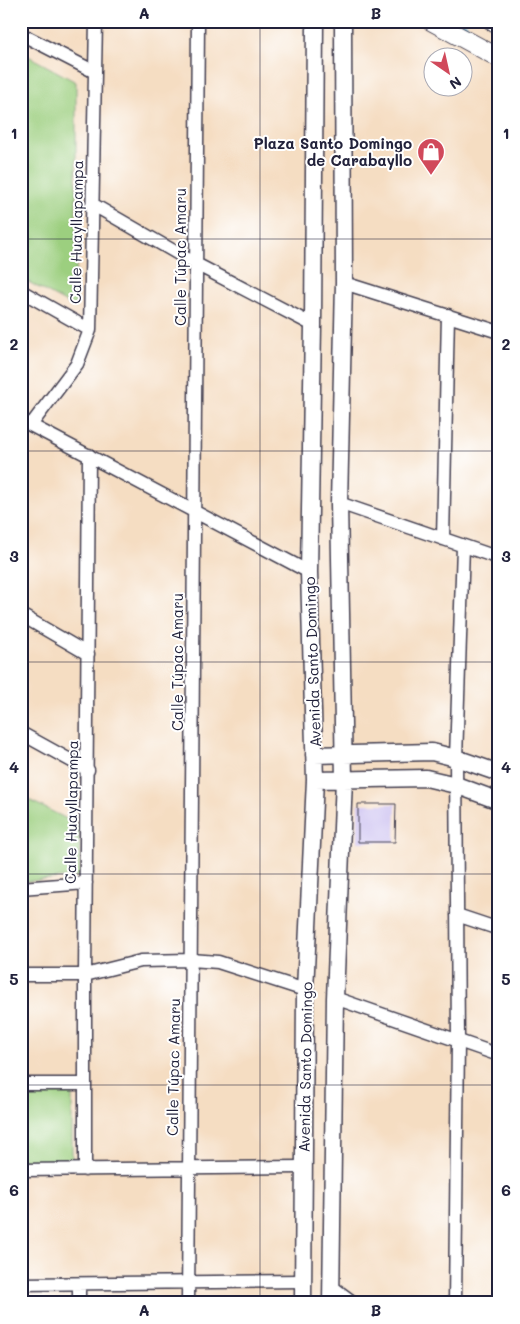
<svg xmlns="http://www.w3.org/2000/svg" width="520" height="1324" font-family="Mali,sans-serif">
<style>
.green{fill:#9ccf7f;stroke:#5f785d}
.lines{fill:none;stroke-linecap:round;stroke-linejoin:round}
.stream{stroke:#61bddf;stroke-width:4.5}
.building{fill:#c2b5ee}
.minor-casing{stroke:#423e4f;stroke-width:15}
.tertiary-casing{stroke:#423e4f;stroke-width:19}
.secondary-casing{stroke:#423e4f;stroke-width:20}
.minor{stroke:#fff;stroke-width:12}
.tertiary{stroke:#fff;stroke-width:16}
.secondary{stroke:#fff;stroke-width:18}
.grid{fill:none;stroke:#22223b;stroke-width:1;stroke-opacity:0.55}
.labels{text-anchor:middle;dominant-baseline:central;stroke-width:4;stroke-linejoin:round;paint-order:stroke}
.poi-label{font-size:15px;font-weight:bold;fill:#22223b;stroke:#fff;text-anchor:end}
.street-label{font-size:15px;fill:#22223b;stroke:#fff}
.neatline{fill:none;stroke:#22223b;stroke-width:2}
.grid-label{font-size:16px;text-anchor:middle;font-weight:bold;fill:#22223b}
</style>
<rect width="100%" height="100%" fill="#fff"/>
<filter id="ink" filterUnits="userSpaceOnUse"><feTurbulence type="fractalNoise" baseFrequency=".02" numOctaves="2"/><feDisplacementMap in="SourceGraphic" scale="10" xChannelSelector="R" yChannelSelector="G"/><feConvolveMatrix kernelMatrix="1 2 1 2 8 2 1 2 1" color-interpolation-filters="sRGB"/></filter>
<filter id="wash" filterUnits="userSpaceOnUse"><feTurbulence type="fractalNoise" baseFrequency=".0096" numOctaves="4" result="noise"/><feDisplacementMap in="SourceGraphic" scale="20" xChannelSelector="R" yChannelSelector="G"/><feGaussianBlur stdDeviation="1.12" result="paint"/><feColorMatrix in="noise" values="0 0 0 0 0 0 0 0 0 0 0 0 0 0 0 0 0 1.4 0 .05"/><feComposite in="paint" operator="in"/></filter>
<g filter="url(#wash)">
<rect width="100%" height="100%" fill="#f5ddc2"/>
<!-- green -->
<path class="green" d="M21 52 76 82V308L21 278Z
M21 796 79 825 80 876 21 882Z
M72 1087V1164L21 1163V1088Z"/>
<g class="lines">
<!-- stream -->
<path class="stream" d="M460 21 478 38"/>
</g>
<g id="blocks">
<!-- building -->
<path class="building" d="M358 804H396L395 842H358Z"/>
</g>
</g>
<g filter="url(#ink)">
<use href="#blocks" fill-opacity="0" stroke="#423e4f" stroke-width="1"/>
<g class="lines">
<defs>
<path id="minor" d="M21 34 95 72
M92 204 196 264 313 325
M344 283 499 332
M21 291 90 330
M21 420 309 572
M31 425 77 364 90 330 96 21
M339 503 499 558
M443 539 448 315
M21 615 88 654
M21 733 88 770
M21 888 86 883
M457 915 499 929
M21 975H85L141 961 191 960 218 962 305 990
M335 998 499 1055
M21 1084H85
M21 1170 303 1167
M85 1170V975L89 455
M21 1284 303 1281
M331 1286 354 1303
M79 1303V1284
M188 1303 198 21
M455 1303 458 1041 456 758 463 546"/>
<path id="tertiary" d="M314 755 432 752 456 758 499 773
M315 780 426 778 456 785 499 801
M303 1303 305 990 315 780 309 572 313 325 315 21
M331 1303 335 998 344 779 339 503 344 283 343 21"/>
<path id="secondary" d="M431 21 499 58
M492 21 499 26"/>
</defs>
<!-- minor casing -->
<use href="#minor" class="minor-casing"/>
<!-- tertiary casing -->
<use href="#tertiary" class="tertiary-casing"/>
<!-- secondary casing -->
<use href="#secondary" class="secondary-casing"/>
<!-- minor -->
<use href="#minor" class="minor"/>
<!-- tertiary -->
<use href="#tertiary" class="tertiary"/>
<!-- secondary -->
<use href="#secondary" class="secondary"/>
</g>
</g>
<!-- grid -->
<path class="grid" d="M260 21V1303M21 239H499M21 451H499M21 662H499M21 874H499M21 1085H499"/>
<!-- icons -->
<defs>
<symbol id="shop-pin" viewBox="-11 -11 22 30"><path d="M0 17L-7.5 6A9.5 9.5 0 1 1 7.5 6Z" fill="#d1495b" stroke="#fff"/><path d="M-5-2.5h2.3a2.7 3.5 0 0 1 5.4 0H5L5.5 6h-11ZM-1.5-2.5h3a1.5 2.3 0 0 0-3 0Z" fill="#fff"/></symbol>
</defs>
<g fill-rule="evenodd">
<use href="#shop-pin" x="415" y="136" width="32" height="43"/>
</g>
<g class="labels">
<!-- poi labels -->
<g class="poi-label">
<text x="412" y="143">Plaza Santo Domingo<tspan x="412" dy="17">de Carabayllo</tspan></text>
</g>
<!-- street labels -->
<g class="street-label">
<text transform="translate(76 232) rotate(-89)">Calle Huayllapampa</text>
<text transform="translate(180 257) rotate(-90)">Calle Túpac Amaru</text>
<text transform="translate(177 662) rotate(-90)">Calle Túpac Amaru</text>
<text transform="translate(312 662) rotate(-92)">Avenida Santo Domingo</text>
<text transform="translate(71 812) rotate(-89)">Calle Huayllapampa</text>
<text transform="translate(173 1067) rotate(-89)">Calle Túpac Amaru</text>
<text transform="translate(305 1067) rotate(-89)">Avenida Santo Domingo</text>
</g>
</g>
<!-- margin -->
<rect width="520" height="1324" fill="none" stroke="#fff" stroke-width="55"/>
<!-- north arrow -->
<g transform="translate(448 72) rotate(146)"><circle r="24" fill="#ffffff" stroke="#a7a7b1"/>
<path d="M0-4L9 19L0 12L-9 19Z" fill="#d1495b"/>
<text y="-8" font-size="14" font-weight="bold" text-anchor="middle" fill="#22223b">N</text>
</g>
<rect x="28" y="28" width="464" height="1268" class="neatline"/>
<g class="grid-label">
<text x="144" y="19">A</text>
<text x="376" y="19">B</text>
<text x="14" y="139">1</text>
<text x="506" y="139">1</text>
<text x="14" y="350">2</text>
<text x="506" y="350">2</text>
<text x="14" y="562">3</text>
<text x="506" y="562">3</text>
<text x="14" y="773">4</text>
<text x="506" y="773">4</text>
<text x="14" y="985">5</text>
<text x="506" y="985">5</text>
<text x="14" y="1196">6</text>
<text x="506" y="1196">6</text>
<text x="144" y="1316">A</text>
<text x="376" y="1316">B</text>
</g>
</svg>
